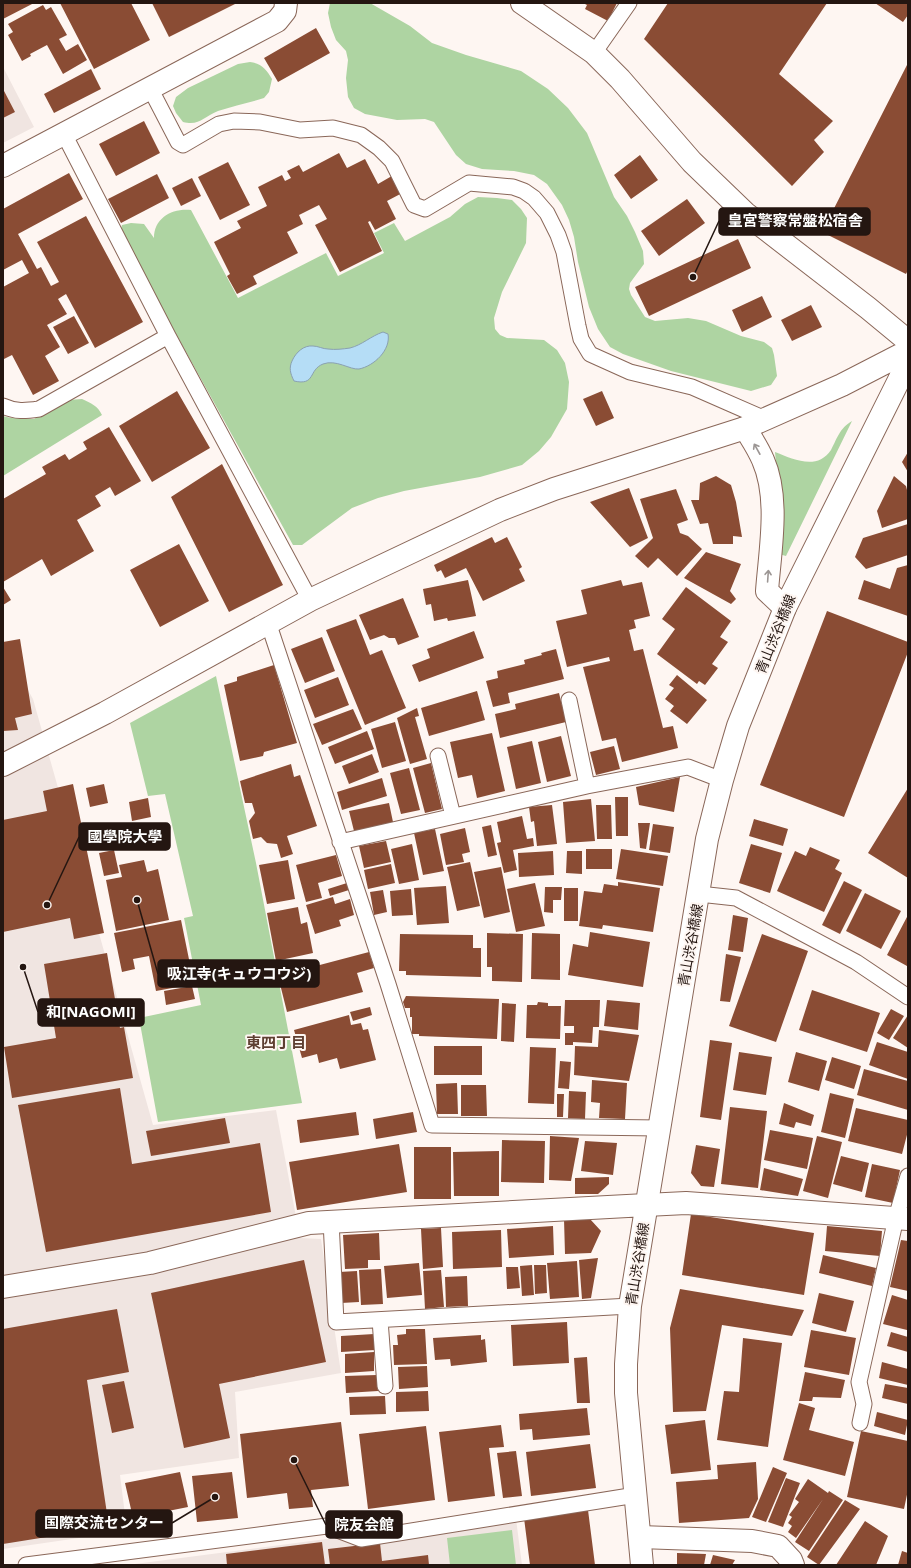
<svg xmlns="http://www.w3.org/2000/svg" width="911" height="1568" font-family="'Open Sans','Noto Sans JP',sans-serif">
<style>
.built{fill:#f0e5e1}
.green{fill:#aed4a2}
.water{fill:#b5ddf6;stroke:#8aa1b1}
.building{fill:#8a4c34}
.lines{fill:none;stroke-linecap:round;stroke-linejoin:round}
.lane-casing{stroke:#8a6759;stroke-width:17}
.street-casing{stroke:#8a6759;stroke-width:24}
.secondary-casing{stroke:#8a6759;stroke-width:24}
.lane{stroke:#fff;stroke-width:15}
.street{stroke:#fff;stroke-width:22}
.secondary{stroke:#fff;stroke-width:22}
.oneway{stroke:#9c9694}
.labels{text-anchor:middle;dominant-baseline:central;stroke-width:4;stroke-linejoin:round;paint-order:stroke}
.street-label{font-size:14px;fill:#241611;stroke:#fef6f2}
.neighbourhood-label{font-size:15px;font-weight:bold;fill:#5e3e31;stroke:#fef6f2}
.leader{fill:none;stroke:#241611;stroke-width:1.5}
.callout-dot{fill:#241611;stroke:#fef6f2;stroke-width:1.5}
.callout{fill:#241611;stroke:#241611;stroke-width:1.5}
.callout-label{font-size:15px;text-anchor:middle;font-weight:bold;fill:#fff}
</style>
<rect width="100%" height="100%" fill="#fef6f2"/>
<!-- built -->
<path class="built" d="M3 67 34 127 3 143Z
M3 646 33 699 153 1125 276 1110 300 1238 321 1239 341 1373 235 1392 239 1458 120 1475 127 1531 3 1549Z
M516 1519 522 1565H127L326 1539H365Z"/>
<!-- green -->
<path class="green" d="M330 3H370L410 26 432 43 466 55 521 71 548 89 568 108 587 133 614 197 627 216 635 232 643 251 644 264 630 283 629 289 631 295 645 317 655 321 688 318 706 321 741 336 764 342 772 348 774 355 777 376 771 385 751 391 671 371 623 354 610 347 598 329 589 307 578 262 574 237 569 220 562 205 547 184 534 175 514 171 482 169 466 164 456 155 434 122 425 119 397 120 365 114 354 108 348 97 346 78 348 60 346 51 336 40 331 27 328 13Z
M250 62C261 63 267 70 272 79L269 92 264 98C249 103 233 106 218 111 203 117 200 126 183 122L176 113 173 106 176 97 188 88 238 64Z
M478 197 497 198 512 200 521 209 527 218 526 243 502 292 494 318 495 329 500 335 507 338 544 340 557 350 565 363 569 382 567 409 551 437 539 451 522 465 480 477 404 491 378 498 352 508 302 545H293L120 233 122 225 131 223 144 224 154 238C154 218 172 208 191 210L238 298 326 253 338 276 384 253 374 233 394 223 405 241 450 217 465 204Z
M82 399C91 403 98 406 102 415L3 476V416L11 418 34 419 68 400Z
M852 421 786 556 775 553 778 485 775 452C793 459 817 471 831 450 838 437 839 429 852 421Z
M216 676 256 863 302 1103 158 1122 139 1018 201 1005 184 918 193 916 165 794 148 796 130 723Z
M512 1530 516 1565H450L447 1538Z"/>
<!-- water -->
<path class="water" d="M383 332 388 334C391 350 374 366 359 369 350 370 336 359 323 364 308 370 316 386 294 381 290 373 289 368 292 361 296 352 304 345 313 346 318 346 323 349 328 349 335 350 343 349 350 348 362 345 371 336 383 332Z"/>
<!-- building -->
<path class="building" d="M3 3H34L3 19Z
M60 3H131L150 40 94 69Z
M152 3H237L169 37Z
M583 3H617L608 21 585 9 587 5Z
M668 3H827L779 74 833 121 814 140 824 152 792 186 644 39Z
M875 3H908V15L903 22Z
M43 5 46 10 51 7 67 35 59 39 66 51 78 44 87 60 63 74 47 45 30 54 31 56 22 61 8 35 13 32 8 24Z
M316 28 330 53 278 82 264 58Z
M908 63V270L906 274 822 232Z
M91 69 101 89 54 113 44 94Z
M3 89 15 112 3 118Z
M144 121 160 153 116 176 99 144Z
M339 153 347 168 365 159 378 184 397 173 406 191 387 201 396 219 375 230 370 221 368 222 382 251 340 272 315 225 327 219 319 205 299 215 303 224 287 232 298 253 253 276 257 284 237 294 227 276 230 274 214 242 241 228 237 221 267 206 258 187 282 175 285 181 291 178 287 171 299 165 303 172Z
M640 155 658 180 631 199 614 175Z
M228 162 250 205 220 220 198 177Z
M69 173 83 199 18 234 37 269 41 267 51 286 59 282 37 242 86 216 143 322 95 348 66 294 58 299 67 314 47 325 60 347 45 356 59 381 33 395 12 355 4 359 3 358V287L29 273 22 260 3 270V209Z
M157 174 169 198 121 223 108 199Z
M192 178 201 196 181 206 172 188Z
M687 199 705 223 659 256 641 231Z
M738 239 751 268 649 316 635 287Z
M762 296 772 317 742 332 732 310Z
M811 305 822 327 792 341 781 320Z
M74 316 89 343 68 354 53 327Z
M177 391 210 448 152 482 119 426Z
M602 391 614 418 596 426 583 399Z
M109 427 141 481 115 496 110 487 95 496 101 506 77 520 94 551 51 576 42 559 3 582V499L46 474 42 467 65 454 69 460 87 449 83 442Z
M908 452V472L902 462Z
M222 464 283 585 229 612 171 497Z
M716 476 731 485 736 502 742 537 733 536V544H713L708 523 700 524 691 500H699L700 483Z
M894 476 906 486 908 494V519L882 528 877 511Z
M629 488 648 538 630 547 590 502Z
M676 489 688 520 677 524 680 533 688 536 702 549 677 576 658 558 648 568 635 556 653 538 640 499Z
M908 524V555L866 569 855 557 863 538Z
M492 537 495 543 507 537 522 567 519 569 525 581 483 601 466 568 445 578 441 570 437 572 434 565Z
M179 544 209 601 160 627 130 570Z
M706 552 741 564 730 591 736 599 731 604 684 578Z
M908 565V616L858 599 864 580 890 589 897 568Z
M468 580 476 616 448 621 447 618 434 621 431 604 426 605 423 589Z
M621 580 623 586 642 582 650 616 634 620 636 628 629 630 634 651 643 649 663 728 673 726 678 748 622 762 616 738 602 741 583 667 610 661 609 657 567 667 556 621 587 614 581 590Z
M3 587 11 600 3 605Z
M686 587 731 621 720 637 728 642 712 664 718 668 705 685 699 681 697 684 657 654 675 629 662 619Z
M403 598 419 637 398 645 395 638H389L384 635 370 640 359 615Z
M827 611 908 642V652L844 817 760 785Z
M356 619 370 655 382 650 406 708 365 725 326 630Z
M474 631 484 658 419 682 412 665 430 658 427 649Z
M322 637 335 671 305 683 291 649Z
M20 639 32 714 15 718 18 730 3 731V642Z
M556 649 564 679 508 693 510 703 493 707 486 681 498 678 497 671 525 664 524 660 542 655 541 653Z
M274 665 297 743 264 752 263 756 240 761 224 685 237 681V677Z
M677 675 707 700 687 724 670 711 674 706 665 699 674 688 669 685Z
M338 677 349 705 315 718 304 690Z
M477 691 485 720 429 736 421 708Z
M559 693 566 722 500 738 495 714 516 709 515 704Z
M417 708 419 716 415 717 427 759 410 764 397 718Z
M353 709 362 729 322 745 313 724Z
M395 722 406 761 382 768 371 729Z
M367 731 374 749 335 764 328 747Z
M492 733 505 791 477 798 472 775 458 778 450 742Z
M561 736 571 776 547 782 538 742Z
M532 741 541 783 516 789 507 747Z
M614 746 620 769 596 775 590 752Z
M372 754 379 772 349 784 342 766Z
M431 763 442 809 425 813 413 768Z
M291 764 294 777 300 775 317 826 287 836 293 854 281 858 277 844 267 843 261 837 253 839 249 821 255 813 252 803H245L240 781Z
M409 768 420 810 401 814 390 773Z
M680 777 674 812 639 805 636 787Z
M382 778 387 796 342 810 337 792Z
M73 784 104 933 74 939 70 918 3 932V820L47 811 43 791Z
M104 784 108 803 90 807 86 788Z
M908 788V878L868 853Z
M615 797H628V836H616Z
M148 798 151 817 132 821 129 802Z
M591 799 595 841 566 843 563 802Z
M389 803 393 822 354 831 349 811Z
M552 805 557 844 537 846 534 821 531 822 529 807Z
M596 805H611L612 839H597Z
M522 816 527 839 533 838 534 846 513 850 517 870 504 873 497 843 501 842 497 822Z
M754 819 788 829 783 846 749 836Z
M638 823H650L646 849 640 848Z
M653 824 674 827 670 853 649 850Z
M491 825 497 855 488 857 482 827Z
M465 828 470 852 462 854 464 862 446 865 440 834Z
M435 829 444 871 423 875 414 833Z
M386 841 391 862 364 868 359 846Z
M412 844 419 880 399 884 391 849Z
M751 844 782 853 770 893 739 883Z
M810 847 840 860 835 869 842 873 824 912 777 891 795 851 806 856Z
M586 849H612V869H586Z
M621 849 668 856 663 886 616 879Z
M114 850 119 873 104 876 99 853Z
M553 851 554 875 519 877 518 853Z
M567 851H582V874L566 873Z
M336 855 342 876 318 883 322 898 306 902 296 865Z
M144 860 147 872 158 869 169 920 116 931 106 880 122 877 119 865Z
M288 860 295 899 267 904 259 865Z
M470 862 480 906 457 911 447 867Z
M391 864 395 883 368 889 364 870Z
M501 867 510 912 484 918 474 872Z
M844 881 862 890 840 934 822 925Z
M618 882 660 888 653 932 603 925 602 929 579 926 584 891 602 893 604 884 618 886Z
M347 883 349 890 330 896 328 889Z
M535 883 545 926 516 932 507 889Z
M446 886 449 923 417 925 414 888Z
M545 887H562L561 900H553V913L544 912Z
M564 888H578V921H564Z
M411 889 413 915 392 916 390 891Z
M383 890 387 912 374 915 370 892Z
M865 893 901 911 881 949 846 931Z
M333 897 335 904 350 899 354 915 339 920 341 926 315 934 306 905Z
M298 907 301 924 307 922 313 953 276 961 267 913Z
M733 915 748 918 743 952 728 950Z
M908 915V963L907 966 887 955Z
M181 920 194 984 156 991 149 956 133 959 135 969 122 972 114 933Z
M590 932 650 942 643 987 568 975 573 944 588 947Z
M487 933 523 934 522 982 492 981V967H487Z
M532 933 560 934V980L531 979Z
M400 934 473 935V948H481V977L406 975V971H399Z
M762 934 808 951 776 1042 729 1026Z
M369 952 374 968 357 973 363 992 287 1012 278 976Z
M107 953 120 1028 124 1027 133 1078 12 1098 4 1047 56 1038 44 964Z
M726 954 741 957 730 1002 720 1001Z
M192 986 195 999 166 1005 164 991Z
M812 990 880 1013 867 1052 799 1030Z
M406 996 499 999 497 1039 419 1036V1034H412V1017H410V1008H405L403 1002Z
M565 1000H600L599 1027H593L592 1043 573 1042V1045H565V1033H574V1026H564Z
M607 1000 640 1003 638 1030 604 1026Z
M538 1002 548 1003V1006H561L560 1039 526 1038 527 1005H537Z
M502 1003 516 1004 514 1042 501 1041Z
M370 1007 372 1015 353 1021 350 1012Z
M891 1009 904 1016 889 1040 877 1033Z
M349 1015 351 1025 361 1023 363 1030 368 1029 376 1060 340 1069 337 1058 319 1063 317 1054 302 1058 294 1030Z
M908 1015V1048L893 1038Z
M599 1030 639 1035 629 1081 574 1075 575 1046 598 1047Z
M710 1040 732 1043 721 1120 700 1117Z
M877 1042 908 1052V1079L869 1065Z
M434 1046H482V1075H434Z
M530 1047 556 1048 554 1104 528 1103Z
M739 1052 772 1057 766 1095 733 1090Z
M796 1052 827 1061 819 1091 788 1082Z
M832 1057 861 1066 854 1089 825 1080Z
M560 1061 571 1062 569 1089 558 1088Z
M864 1069 908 1081 907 1090 908 1110 857 1095Z
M592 1080 627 1083 625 1119 599 1118 600 1103 591 1102Z
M457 1083 458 1114H437L436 1084Z
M461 1085H486L487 1116H461Z
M120 1088 132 1164 260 1143 271 1212 46 1252 18 1105Z
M569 1091 586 1092 585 1119 568 1118Z
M830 1093 854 1099 845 1138 821 1132Z
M557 1094H564L563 1117H557Z
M784 1103 814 1115 811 1126 796 1122 794 1128 779 1124Z
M730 1107 767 1111 758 1188 721 1184Z
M856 1108 908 1120V1131L902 1154 848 1141Z
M356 1112 359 1135 300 1143 297 1120Z
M413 1112 417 1132 376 1139 373 1119Z
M225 1118 230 1143 151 1156 146 1131Z
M770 1130 813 1138 807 1169 764 1160Z
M550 1136 579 1138 571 1181 549 1180Z
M817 1136 842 1142 828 1198 803 1191Z
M502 1140 545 1141 544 1183 501 1182Z
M585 1141 617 1143 613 1175 581 1171Z
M399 1144 407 1192 297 1210 289 1162Z
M696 1145 720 1149 714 1187 701 1186 691 1173Z
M414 1147H451V1199H414Z
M499 1151V1196H454L453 1152Z
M841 1156 869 1163 862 1192 833 1184Z
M872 1164 900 1170 893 1203 865 1197Z
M764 1168 803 1179 798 1196 760 1190Z
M609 1177V1184L598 1194H575V1178Z
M691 1214 814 1233 804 1295 682 1275Z
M564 1219H590L601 1231 591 1253 565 1254Z
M553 1226 554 1255 509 1258 507 1229Z
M827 1226 882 1231 880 1256 825 1251Z
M441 1228 443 1267 423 1269 421 1229Z
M501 1230 502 1267 453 1269 452 1232Z
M379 1233 380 1260H368V1268L345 1269 343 1235Z
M901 1240 908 1241V1291L890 1287Z
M823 1255 876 1268 872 1286 819 1273Z
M598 1258 591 1298 582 1299 579 1260Z
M304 1260 326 1362 219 1384 230 1438 184 1448 151 1293Z
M577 1261 579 1297 550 1299 547 1263Z
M419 1263 422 1295 387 1298 384 1266Z
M532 1265 534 1295 522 1296 520 1266Z
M534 1265H546L547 1293 535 1294Z
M506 1267H518L520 1288 507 1289Z
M381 1269 383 1304 361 1305 359 1270Z
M441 1270 444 1307 425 1309 423 1271Z
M357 1271 359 1302 341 1303 339 1272Z
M467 1276 468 1306 446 1307 445 1277Z
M680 1289 804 1310 792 1336 722 1325 706 1411 673 1412 670 1328Z
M819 1293 854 1301 846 1332 812 1323Z
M892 1295 908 1300V1325L907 1330 883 1324Z
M117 1309 129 1372 87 1380 109 1527 3 1544V1329Z
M567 1322 569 1363 513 1366 511 1325Z
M406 1329H425L427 1364 394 1365 393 1345H398L397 1335 406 1334Z
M811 1330 856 1338 849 1375 804 1367Z
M891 1332 908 1337V1352L887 1346Z
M374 1334 375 1350 341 1352V1336Z
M481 1335V1340L485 1339 487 1362 451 1366 450 1359 435 1360 433 1338Z
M743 1338 782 1343 768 1447 717 1440 724 1391 739 1392Z
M374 1352V1371L345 1373V1354Z
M587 1357 590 1403H577L574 1358Z
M882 1362 908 1369V1385L879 1378Z
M427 1366 428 1387 399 1389 398 1367Z
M805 1372 845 1380 841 1398 813 1397 812 1401H799Z
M377 1375 378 1391 346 1393 345 1376Z
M124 1381 134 1428 112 1433 102 1385Z
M885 1384 908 1388V1404L882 1398Z
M428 1391 429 1411 396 1412V1392Z
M385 1396 386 1414 350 1415 349 1397Z
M799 1403 815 1408 809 1430 854 1442 845 1476 783 1460Z
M587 1408 590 1435 533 1440 532 1429 520 1430 519 1414Z
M877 1412 908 1420 905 1435 874 1426Z
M705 1420 711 1470 671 1474 665 1425Z
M341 1422 349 1486 311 1490 313 1507 289 1509 287 1493 247 1498 240 1434Z
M501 1425 504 1447 489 1448 495 1496 448 1502 439 1432Z
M426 1426 435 1500 368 1509 359 1434Z
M861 1431 908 1441V1490L904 1509 847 1497Z
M590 1444 596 1488 531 1496 526 1452Z
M516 1451 522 1496 503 1498 497 1453Z
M756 1462 758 1499 749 1518 679 1523 676 1482 718 1479 717 1465Z
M773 1467 787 1473 766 1522 752 1517Z
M180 1472 188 1507 133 1518 125 1483Z
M232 1472 238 1518 197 1522 192 1476Z
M786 1478 800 1483 783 1527 768 1522Z
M808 1479 828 1493 829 1491 843 1500 809 1551 795 1542 823 1499 796 1538 788 1532 792 1526 788 1523 792 1517 789 1515 799 1502 795 1499Z
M845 1500 860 1509 819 1565 807 1557Z
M588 1510 595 1565H530L524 1518Z
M865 1521 888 1536 876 1565H836Z
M322 1542 325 1565H227L226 1554Z
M380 1543 382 1561 428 1555 429 1565H330L328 1549Z
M902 1551 908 1553V1565H898Z
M677 1553 706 1554 704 1565H677Z
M713 1555 735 1560 732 1565H710Z"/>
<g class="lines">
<defs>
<path id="lane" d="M594 53 629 3
M150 88 178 142 183 145 219 124 234 121 260 122 300 130 333 128 361 135 379 148 392 161 414 205 425 209 469 183 513 187 524 191 534 198 547 213 558 235 564 252 578 326 581 339 590 354 630 372 692 387 765 419
M64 134 168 336 310 600
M3 406C16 412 25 411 39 409L168 336
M268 622 388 984 432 1125 659 1128
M569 700 587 786
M438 756 453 816
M340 842 587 786 688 767 722 780
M699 894 736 898 856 962 908 997
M331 1221 336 1322 630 1306
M380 1320 385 1386
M860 1423 864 1404 859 1382 896 1218 908 1176
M26 1565 327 1526 361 1539 636 1495"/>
<path id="street" d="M745 428C751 438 758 448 763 460 780 498 770 550 767 591L785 608
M646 1205 686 1203 908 1219
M640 1537 752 1541 778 1546 791 1560 793 1565"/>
<path id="secondary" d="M522 3 594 53 620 79 692 162 745 213 868 308 908 341
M3 166 277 21 285 11 286 3
M3 765 105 713 310 600 500 510 554 489 745 428 842 385 908 351
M3 1287 150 1263 309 1223 646 1205
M642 1565 626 1393V1364L630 1306 707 839 722 780 738 726 785 608 908 362"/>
</defs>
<!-- lane casing -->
<use href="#lane" class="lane-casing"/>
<!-- street casing -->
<use href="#street" class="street-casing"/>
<!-- secondary casing -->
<use href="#secondary" class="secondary-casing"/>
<!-- lane -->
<use href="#lane" class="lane"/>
<!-- street -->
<use href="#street" class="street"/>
<!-- secondary -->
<use href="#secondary" class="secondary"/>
</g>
<!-- one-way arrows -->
<defs><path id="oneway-shaft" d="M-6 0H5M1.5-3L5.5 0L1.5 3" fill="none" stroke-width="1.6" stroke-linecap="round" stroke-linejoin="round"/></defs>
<g class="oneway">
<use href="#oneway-shaft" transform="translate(757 449) rotate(-119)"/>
<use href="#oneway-shaft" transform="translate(768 576) rotate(-86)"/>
</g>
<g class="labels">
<!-- street labels -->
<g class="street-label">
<text transform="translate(775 634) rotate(-68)">青山渋谷橋線</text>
<text transform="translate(690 945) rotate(-80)">青山渋谷橋線</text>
<text transform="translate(637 1264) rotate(-81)">青山渋谷橋線</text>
</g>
<!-- neighbourhood labels -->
<g class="neighbourhood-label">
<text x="276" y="1042">東四丁目</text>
</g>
</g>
<!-- callouts -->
<path class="leader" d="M693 277L719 221M47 905L79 837M137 900L158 974M23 967L38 1012M215 1497L172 1523M294 1460L326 1525"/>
<g class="callout-dot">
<circle cx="693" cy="277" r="4"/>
<circle cx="47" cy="905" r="4"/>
<circle cx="137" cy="900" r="4"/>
<circle cx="23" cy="967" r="4"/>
<circle cx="215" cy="1497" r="4"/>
<circle cx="294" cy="1460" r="4"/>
</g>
<g class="callout">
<rect x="719" y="208" width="151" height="27" rx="4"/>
<rect x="79" y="823" width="91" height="27" rx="4"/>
<rect x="158" y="960" width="161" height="27" rx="4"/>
<rect x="38" y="999" width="106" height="27" rx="4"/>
<rect x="36" y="1510" width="136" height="27" rx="4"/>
<rect x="326" y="1511" width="76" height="27" rx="4"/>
</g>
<g class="callout-label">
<text x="795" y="226">皇宮警察常盤松宿舎</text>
<text x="125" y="842">國學院大學</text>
<text x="239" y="979">吸江寺(キュウコウジ)</text>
<text x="91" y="1017">和[NAGOMI]</text>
<text x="104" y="1528">国際交流センター</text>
<text x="364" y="1530">院友会館</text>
</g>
<!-- border -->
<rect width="911" height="1568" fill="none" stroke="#241611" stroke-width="8"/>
</svg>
